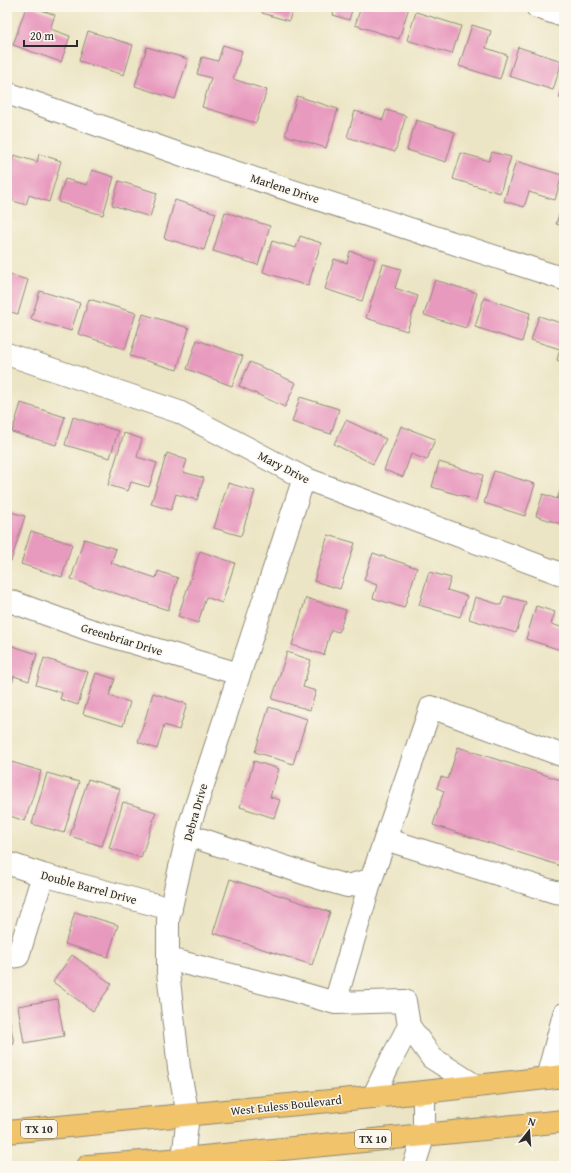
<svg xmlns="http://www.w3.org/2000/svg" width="571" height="1173" font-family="'Gentium Book Plus',serif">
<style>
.building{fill:#e899be}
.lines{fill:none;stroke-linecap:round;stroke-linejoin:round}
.minor-casing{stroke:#8c8878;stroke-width:24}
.major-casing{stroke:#8c8878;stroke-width:24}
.minor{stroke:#fff;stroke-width:22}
.major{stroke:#f1c36a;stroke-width:22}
.labels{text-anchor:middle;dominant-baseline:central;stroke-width:3;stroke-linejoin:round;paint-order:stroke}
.shield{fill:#fbf7ec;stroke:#696865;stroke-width:1}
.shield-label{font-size:11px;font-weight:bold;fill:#2b2b2b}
.street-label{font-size:12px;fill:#2b2b2b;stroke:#fbf7ec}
</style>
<rect width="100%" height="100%" fill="#fbf7ec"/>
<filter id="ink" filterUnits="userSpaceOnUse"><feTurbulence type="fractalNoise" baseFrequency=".025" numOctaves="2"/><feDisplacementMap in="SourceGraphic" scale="8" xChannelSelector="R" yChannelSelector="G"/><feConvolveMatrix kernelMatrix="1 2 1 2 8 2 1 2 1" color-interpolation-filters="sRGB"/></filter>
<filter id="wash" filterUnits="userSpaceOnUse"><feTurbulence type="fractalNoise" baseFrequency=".012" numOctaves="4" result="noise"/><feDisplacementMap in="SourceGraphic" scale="16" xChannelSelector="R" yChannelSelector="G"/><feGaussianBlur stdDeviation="0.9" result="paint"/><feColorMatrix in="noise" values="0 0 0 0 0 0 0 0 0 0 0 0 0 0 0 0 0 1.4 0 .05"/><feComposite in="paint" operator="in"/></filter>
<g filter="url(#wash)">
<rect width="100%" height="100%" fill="#ece5c5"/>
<g id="blocks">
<!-- building -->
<path class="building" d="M26 7H33L55 15 50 29 70 36 61 62 13 45Z
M264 7H293L289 21 262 13Z
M335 7H353L349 20 333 15Z
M361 7H409L399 39 355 25Z
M416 12 461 26 452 54 407 40Z
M472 25 491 31 486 48 507 55 500 79 459 66Z
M88 31 133 45 124 75 79 61Z
M223 45 242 51 233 79 267 90 256 123 202 107 211 78 197 74 202 57 218 61Z
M147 47 188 59 175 99 135 86Z
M518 47 562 61 553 90 509 76Z
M564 83V99L559 98Z
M297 96 338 109 326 148 285 135Z
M386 110 406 116 395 152 347 137 355 111 383 120Z
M416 120 455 132 446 162 407 150Z
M492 152 511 157 500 193 453 179 461 153 489 161Z
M39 154 61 161 49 202 29 195 26 205 7 199V176L14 155 37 162Z
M516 161 562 175 555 200 529 192 524 207 504 201Z
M92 170 114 177 103 215 58 202 65 179 87 185Z
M119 181 157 193 150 217 112 205Z
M175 200 216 213 204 250 164 238Z
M564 200V226L556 224Z
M225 212 270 226 258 265 213 251Z
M300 236 321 243 308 286 263 272 272 241 296 248Z
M350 251 375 259 362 301 325 289 334 259 347 263Z
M383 264 401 269 395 288 418 296 407 331 366 318Z
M7 274 28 280 18 314 7 311Z
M435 280 477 293 466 328 424 315Z
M40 291 80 303 71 331 31 319Z
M484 298 530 313 522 342 475 327Z
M89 299 136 313 125 349 78 334Z
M143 314 189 328 177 370 130 356Z
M539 316 564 324V363L557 360 560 349 531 340Z
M197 340 243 356 232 386 187 369Z
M250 362 296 383 285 407 239 386Z
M300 397 339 409 331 434 292 422Z
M21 403 65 417 56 445 12 432Z
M73 417 118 431 110 458 65 445Z
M346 420 386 439 373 464 334 444Z
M401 426 435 439 427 460 411 454 403 477 384 470Z
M124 433 142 439 137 457 157 463 149 487 131 482 128 491 108 485Z
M167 453 187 460 183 472 204 478 197 500 176 494 171 510 151 504Z
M439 462 483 475 476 500 432 487Z
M494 471 535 484 525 516 484 503Z
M564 480V525L536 516 543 494 557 499Z
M228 483 255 491 241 536 214 528Z
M7 511 25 516 11 561 7 559Z
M31 531 72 544 62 577 21 564Z
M328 535 355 543 340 589 314 581Z
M84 539 116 549 111 563 156 578 158 571 178 578 168 610 71 579Z
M200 551 235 563 222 603 206 597 198 623 178 616Z
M373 553 417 568 404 608 373 598 377 585 364 580Z
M429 572 451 578 447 590 467 596 460 617 419 605Z
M504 596 526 602 516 633 469 619 475 597 501 605Z
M306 598 346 610 339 632 331 630 324 655 292 645Z
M536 606 555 612 551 624 564 628V651L526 639Z
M7 644 37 654 29 681 14 676 12 683 7 682Z
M287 652 311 660 303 687 316 691 310 710 272 699Z
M44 658 88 672 78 705 60 699 62 693 36 685Z
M96 673 115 679 109 696 130 702 123 726 83 714Z
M153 693 187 704 179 730 164 725 157 749 138 742Z
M269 707 307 719 293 764 255 752Z
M458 747 564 781V867L433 825 444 791 437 788 441 777 448 779Z
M8 761 41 771 25 821 7 815Z
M254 761 279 769 270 797 280 800 274 818 240 807Z
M47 773 79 782 64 833 32 824Z
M88 779 120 789 102 846 70 836Z
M123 802 156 812 141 858 109 848Z
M230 879 330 912 312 965 213 933Z
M75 912 118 925 108 957 65 944Z
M72 955 112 984 93 1011 53 982Z
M57 999 64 1036 24 1043 18 1006Z
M9 1016 14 1044 7 1045V1017Z"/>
</g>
</g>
<g filter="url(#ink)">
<use href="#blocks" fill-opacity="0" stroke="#8c8878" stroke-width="1"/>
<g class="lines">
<defs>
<path id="minor" d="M537 7 564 16
M7 93 188 157 564 279
M7 354 179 412 304 478 564 575
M7 600 87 629 239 674
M188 835 319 878 347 886 371 880 431 707 564 756
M385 839 555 892 564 893
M7 863 43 875 171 909
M7 958 18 956 43 875
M168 959 284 988 335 1003 405 1001 409 1026 432 1058 476 1086
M335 1003 371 880
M547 1078 564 1014
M373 1097 391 1060 409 1026
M184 1166 183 1159 188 1115 179 1068 168 972V920L190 824 304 478
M414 1166 424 1134V1092"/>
<path id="major" d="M7 1132 424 1092 564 1076
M88 1166 183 1159 564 1121"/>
</defs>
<!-- minor casing -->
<use href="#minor" class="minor-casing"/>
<!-- major casing -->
<use href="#major" class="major-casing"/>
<!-- minor -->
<use href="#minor" class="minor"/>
<!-- major -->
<use href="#major" class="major"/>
</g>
</g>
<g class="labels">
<!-- shield labels -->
<g class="shield">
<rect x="21" y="1120" width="36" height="18" rx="3"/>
<rect x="355" y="1130" width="36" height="18" rx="3"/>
</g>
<g class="shield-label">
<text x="39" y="1129">TX 10</text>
<text x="373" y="1139">TX 10</text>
</g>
<!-- street labels -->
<g class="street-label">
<text transform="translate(285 188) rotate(18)">Marlene Drive</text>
<text transform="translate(284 467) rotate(27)">Mary Drive</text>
<text transform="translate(122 639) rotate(17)">Greenbriar Drive</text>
<text transform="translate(195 812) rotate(-74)">Debra Drive</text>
<text transform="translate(89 887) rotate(15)">Double Barrel Drive</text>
<text transform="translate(286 1105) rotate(-6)">West Euless Boulevard</text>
</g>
</g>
<!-- margin -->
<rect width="571" height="1173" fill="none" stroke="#fbf7ec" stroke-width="24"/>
<!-- north arrow -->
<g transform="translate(529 1131) rotate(17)" stroke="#fbf7ec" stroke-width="3" paint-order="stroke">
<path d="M0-3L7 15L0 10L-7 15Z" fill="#2b2b2b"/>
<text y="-6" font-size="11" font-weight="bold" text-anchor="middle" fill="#2b2b2b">N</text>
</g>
<!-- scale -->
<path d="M24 40v6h53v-6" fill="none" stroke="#2b2b2b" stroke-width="2"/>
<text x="30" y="40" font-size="12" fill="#2b2b2b" stroke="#fbf7ec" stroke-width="3" paint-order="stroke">20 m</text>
</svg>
